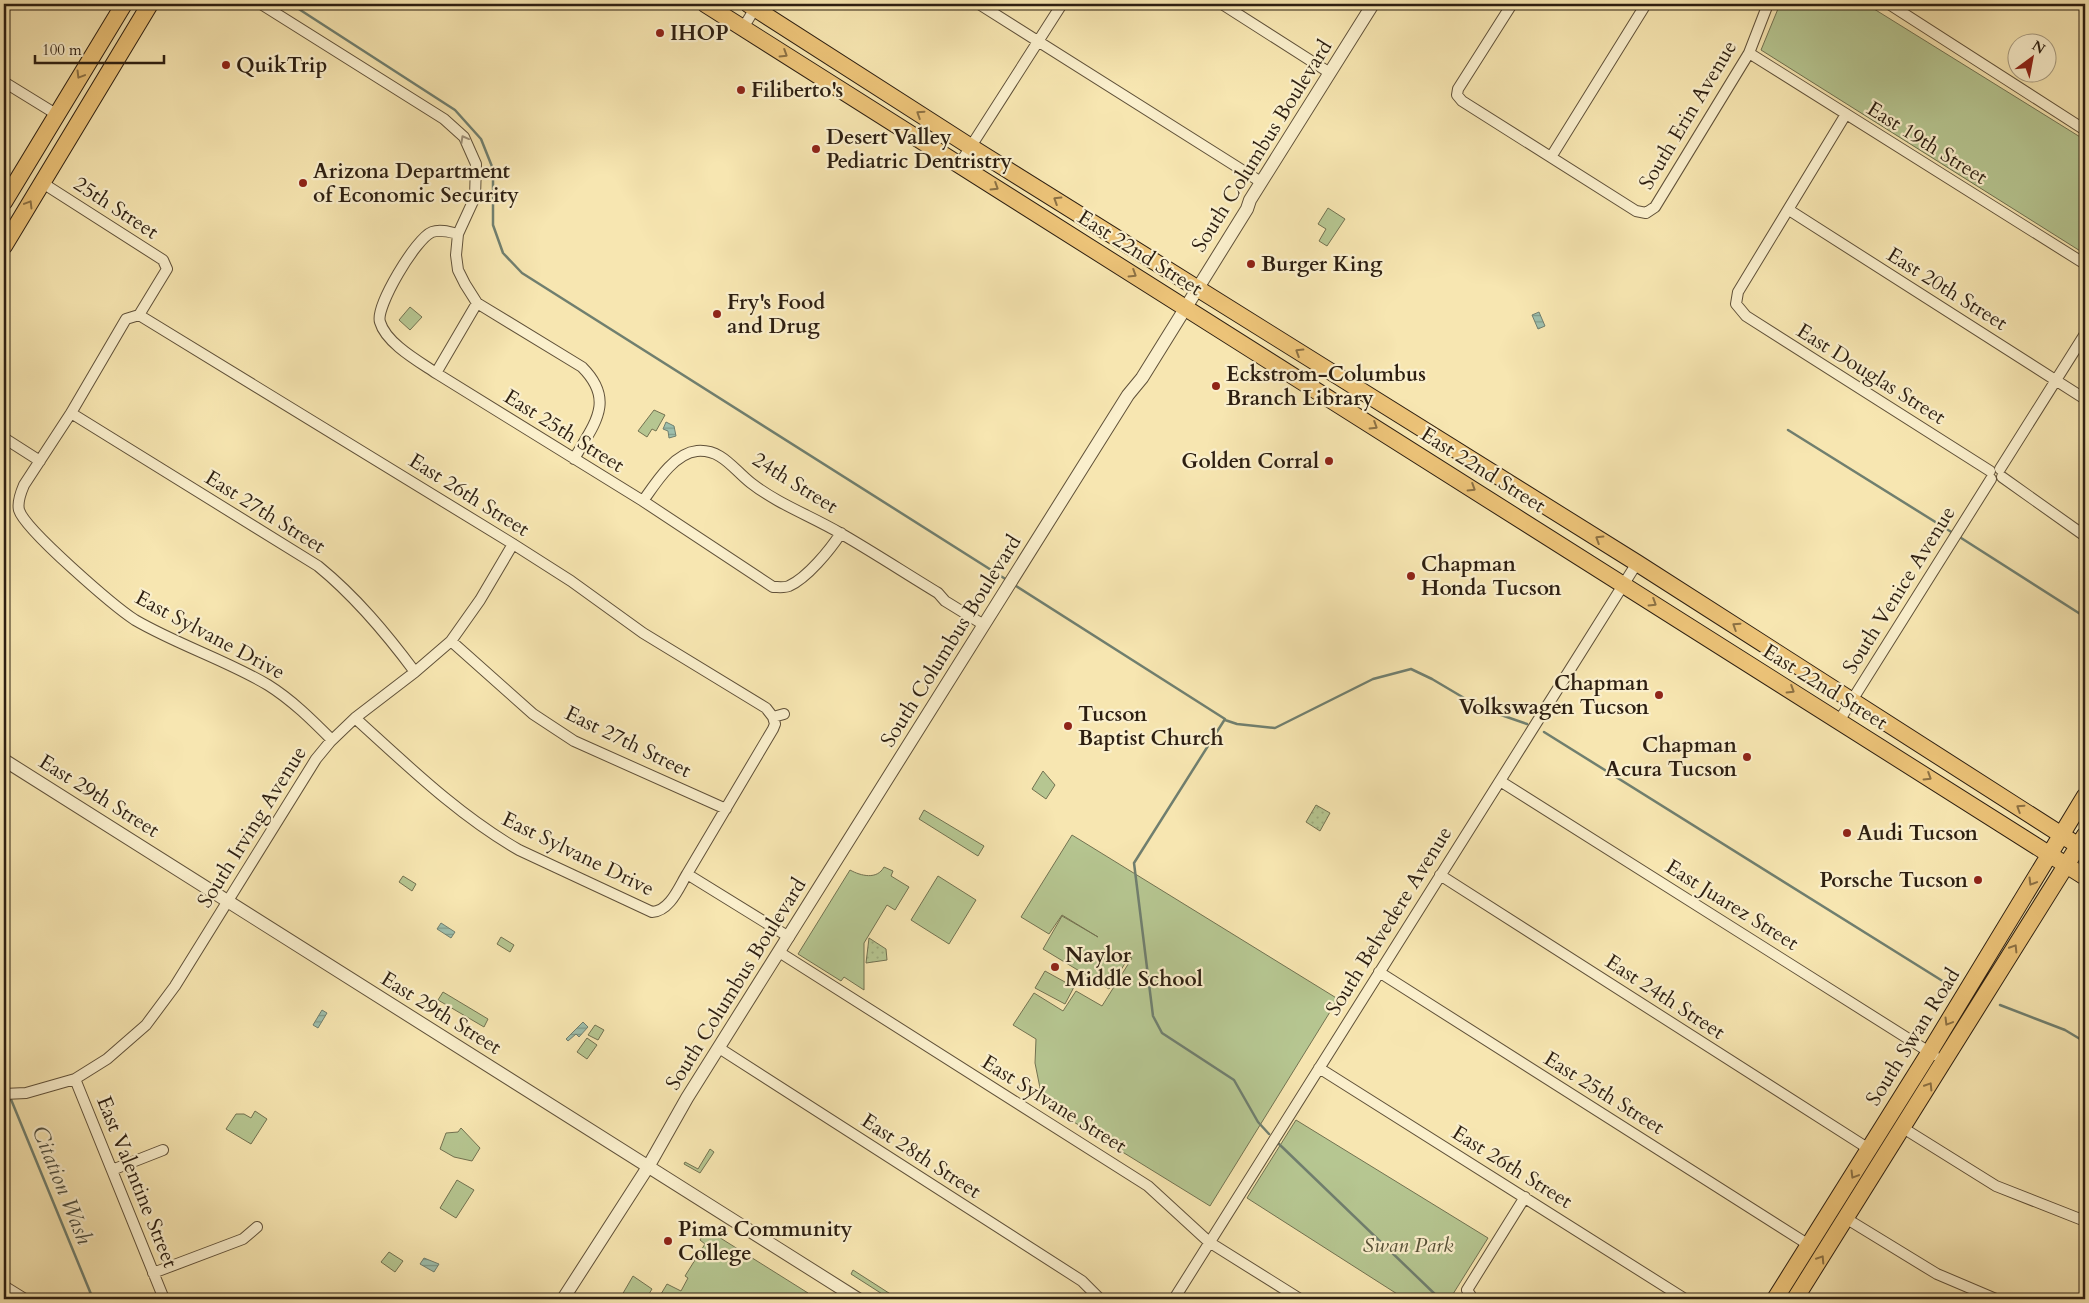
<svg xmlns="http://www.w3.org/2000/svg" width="2089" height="1303" font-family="Cardo,serif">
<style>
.green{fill:#b6c691;stroke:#727251}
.garden{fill:url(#garden-dots);stroke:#727251}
.water{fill:url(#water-rules);stroke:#707f6f}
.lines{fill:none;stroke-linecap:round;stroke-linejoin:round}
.stream{stroke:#707f6f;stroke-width:2.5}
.minor-casing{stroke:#605139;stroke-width:12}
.tertiary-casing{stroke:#605139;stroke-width:14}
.primary-casing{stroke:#2d1f11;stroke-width:18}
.minor{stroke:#faefcc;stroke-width:10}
.tertiary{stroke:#faefcc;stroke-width:12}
.primary{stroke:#ecc378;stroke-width:16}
.oneway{stroke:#8c7144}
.oneway2{stroke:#9e9178}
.poi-dot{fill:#8f2418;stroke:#faefcc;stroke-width:2}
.labels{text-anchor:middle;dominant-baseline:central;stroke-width:4.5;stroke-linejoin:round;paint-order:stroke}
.poi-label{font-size:21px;font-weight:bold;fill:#2d1f11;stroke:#faefcc;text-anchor:start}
.street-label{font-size:21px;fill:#2d1f11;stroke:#faefcc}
.park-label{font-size:21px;font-style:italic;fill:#565137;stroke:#faefcc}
.water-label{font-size:22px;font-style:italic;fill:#4f4f40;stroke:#faefcc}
</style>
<defs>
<pattern id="garden-dots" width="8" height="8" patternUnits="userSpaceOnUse" patternTransform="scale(1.25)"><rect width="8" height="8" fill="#b6c691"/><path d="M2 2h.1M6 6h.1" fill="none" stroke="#9daa7c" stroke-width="1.8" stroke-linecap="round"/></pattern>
<pattern id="water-rules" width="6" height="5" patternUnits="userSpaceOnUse" patternTransform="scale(1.25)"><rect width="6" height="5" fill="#9dbfad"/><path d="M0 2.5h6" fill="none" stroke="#809b8b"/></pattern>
</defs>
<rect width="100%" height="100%" fill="#f7e6b1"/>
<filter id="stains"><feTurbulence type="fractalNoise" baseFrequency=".004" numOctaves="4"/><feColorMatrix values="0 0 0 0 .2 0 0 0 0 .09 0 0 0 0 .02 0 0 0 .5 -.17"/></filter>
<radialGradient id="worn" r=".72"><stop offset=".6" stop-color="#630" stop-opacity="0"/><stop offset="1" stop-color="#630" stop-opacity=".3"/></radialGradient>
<!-- green -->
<path class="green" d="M1780 4H1866L2085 140V254L1761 50Z
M1328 208 1345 219 1327 246 1319 241 1326 229 1318 224Z
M410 307 422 317 410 330 399 320Z
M654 410 665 415 656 431 652 429 647 437 638 431Z
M1043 771 1055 785 1046 799 1032 789Z
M924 810 984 846 978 856 919 819Z
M1072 835 1338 999 1210 1206 1043 1103 1035 1063 1036 1039 1013 1025 1034 993 1063 1011 1076 991 1102 1006 1132 958 1129 957 1109 989 1043 949 1062 916 1098 937 1062 915 1049 934 1021 917Z
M884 867 893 871 891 876 909 887 895 910 887 905 864 943V990L844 977 841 981 798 954 850 870C861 876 877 880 884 867Z
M403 876 416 884 412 891 399 882Z
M938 876 976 900 949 944 911 920Z
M501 937 514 945 510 952 497 944Z
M1045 971 1074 987 1065 1004 1035 988Z
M443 992 488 1019 484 1027 438 1000Z
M595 1025 604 1030 598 1040 588 1035Z
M587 1038 597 1045 587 1059 577 1052Z
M255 1111 267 1119 251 1144 226 1129 236 1114H244L251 1118Z
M1296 1120 1488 1238 1453 1294 1460 1299H1405L1247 1198Z
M461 1128 480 1148 472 1161 454 1157 440 1149 446 1133 458 1132Z
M710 1149 714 1152 700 1173 684 1164 685 1162 698 1169Z
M457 1180 474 1190 456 1218 440 1208Z
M706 1229 808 1293 805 1299H658L667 1284 681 1291 688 1278 685 1276 705 1244 700 1240Z
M389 1252 403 1261 395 1272 381 1262Z
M853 1270 892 1295 890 1299 851 1274Z
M633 1276 652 1289 646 1299H628L622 1295Z"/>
<!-- garden -->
<path class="garden" d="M1316 805 1330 813 1320 831 1306 822Z
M869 938 886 949 887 960 866 963Z"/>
<!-- water -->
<path class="water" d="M1539 312 1545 326 1538 329 1532 315Z
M666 422 674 426 676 436 669 438 668 431 663 429Z
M441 923 455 932 451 938 437 929Z
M322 1010 327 1013 318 1028 313 1025Z
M583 1022 588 1027 579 1037 576 1034 568 1041 566 1039Z
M424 1258 439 1264 434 1272 420 1264Z"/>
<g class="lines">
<!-- stream -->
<path class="stream" d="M291 4 455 110 481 139 493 169V225L503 253 522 273 1007 580
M1788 430 1953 533
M1958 536 2085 617
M1013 584 1225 719 1134 863 1153 1016 1162 1033 1234 1080 1258 1122 1269 1134
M1225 720 1237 724 1275 728 1373 679 1411 669 1432 679 1481 708 1527 724
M1544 732 1949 985
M2000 1005 2065 1030 2085 1042
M4 1083 7 1090
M10 1097 93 1299
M1279 1144 1440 1299"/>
<defs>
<path id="minor" d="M261 4 444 119 464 137 476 164 475 197 458 234 456 255 458 270 465 284 477 303 582 367C616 401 594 424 574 459
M979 4 1261 182
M1222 4 1330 73
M1512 4 1458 89 1457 95 1462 101 1636 211 1646 213 1655 207 1749 53 1768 4
M1889 4 2085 130
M743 28 757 5
M1749 53 2085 264
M4 82 56 114
M1551 157 1646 4
M959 165 1062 4
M41 182 163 260 167 269 139 315
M1789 210 2085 399
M458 234C450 232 440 229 432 232 416 238 375 307 380 322 386 343 418 361 436 373L643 501 773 587C778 587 785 588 789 586 807 578 830 550 841 533
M1736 304 1746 316 1990 471
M1736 304 1738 292 1846 114
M139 315 513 544 571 581 643 633 766 708 773 717
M139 315 126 319 71 413 24 485C21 492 17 502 19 510 25 530 115 607 135 620 178 645 226 660 268 685 292 700 312 720 332 740
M436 373 477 303
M71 413 318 566C356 597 386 633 415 672
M4 438 40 461
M2000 469 2085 334
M2002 477 2085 536
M643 501C655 484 674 453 697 451 722 449 733 469 751 483 778 504 811 516 840 533 873 552 905 573 938 593L945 601 984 625
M451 641 533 714 574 741 726 809
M355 718C407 765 458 815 519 850L652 912C670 911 679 887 687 874L789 937
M1839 721 1991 479
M1500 781 1934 1055
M687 874 773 729 775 724 773 717 784 714
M1440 875 1869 1149
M779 952 1148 1186 1209 1242 1300 1299
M1379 972 1809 1245
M719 1048 1082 1281 1100 1299
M1319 1068 1685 1299
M75 1079 164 1299
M4 1094 26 1093 75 1079 107 1059 146 1025 175 986 316 759 330 742 355 718 415 672 451 641 480 600 513 544
M1903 1128 1996 1186 2085 1221
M112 1170 163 1150
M1847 1219 1937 1274 1996 1299
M153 1273 243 1239 257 1227
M4 1286 25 1299
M1174 1299 1637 563
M1473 1299 1467 1290 1525 1197"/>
<path id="tertiary" d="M4 760 858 1299
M563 1299 648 1167 687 1098 1128 395 1142 378 1247 209 1250 200 1373 4"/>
<path id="primary" d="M705 4 2085 877
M748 4 971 147 1637 563 2085 850
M4 202 124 4
M4 246 150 4
M1775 1299 1929 1053 2085 796
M1795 1299 2085 835"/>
</defs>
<!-- minor casing -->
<use href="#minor" class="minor-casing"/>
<!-- tertiary casing -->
<use href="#tertiary" class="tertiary-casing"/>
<!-- primary casing -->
<use href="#primary" class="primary-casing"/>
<!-- minor -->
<use href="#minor" class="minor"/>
<!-- tertiary -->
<use href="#tertiary" class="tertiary"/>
<!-- primary -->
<use href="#primary" class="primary"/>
</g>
<!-- one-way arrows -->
<defs><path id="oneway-chevron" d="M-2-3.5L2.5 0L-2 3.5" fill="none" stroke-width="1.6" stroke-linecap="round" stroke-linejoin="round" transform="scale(1.25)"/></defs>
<g class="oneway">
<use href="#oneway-chevron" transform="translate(784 54) rotate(32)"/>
<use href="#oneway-chevron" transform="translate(80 75) rotate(121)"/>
<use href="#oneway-chevron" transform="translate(920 114) rotate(-147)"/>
<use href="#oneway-chevron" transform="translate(995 187) rotate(32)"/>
<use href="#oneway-chevron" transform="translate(1057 200) rotate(-148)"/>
<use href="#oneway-chevron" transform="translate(29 204) rotate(-59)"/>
<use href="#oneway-chevron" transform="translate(1133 274) rotate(32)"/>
<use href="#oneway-chevron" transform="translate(1299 352) rotate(-148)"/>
<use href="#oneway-chevron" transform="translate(1374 426) rotate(32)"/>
<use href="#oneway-chevron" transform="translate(1472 488) rotate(32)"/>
<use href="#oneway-chevron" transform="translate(1599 539) rotate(-148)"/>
<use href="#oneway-chevron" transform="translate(1653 603) rotate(32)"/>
<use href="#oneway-chevron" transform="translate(1736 626) rotate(-147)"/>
<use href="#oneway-chevron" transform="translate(1791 690) rotate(32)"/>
<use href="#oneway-chevron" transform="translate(1928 777) rotate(32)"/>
<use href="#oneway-chevron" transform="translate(2020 808) rotate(-147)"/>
<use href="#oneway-chevron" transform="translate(2032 882) rotate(121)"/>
<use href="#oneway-chevron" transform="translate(2014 948) rotate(-58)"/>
<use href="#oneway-chevron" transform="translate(1948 1022) rotate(121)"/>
<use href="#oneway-chevron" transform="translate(1929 1086) rotate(-58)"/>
<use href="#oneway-chevron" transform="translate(1854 1175) rotate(121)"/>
<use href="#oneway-chevron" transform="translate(1821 1259) rotate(-57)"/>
</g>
<use class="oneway2" href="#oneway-chevron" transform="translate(464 139) rotate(-119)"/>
<!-- markers -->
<g class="poi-dot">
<circle cx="660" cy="33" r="5"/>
<circle cx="226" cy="65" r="5"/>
<circle cx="741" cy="90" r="5"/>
<circle cx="816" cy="149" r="5"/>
<circle cx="303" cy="183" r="5"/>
<circle cx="1251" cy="264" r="5"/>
<circle cx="717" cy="314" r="5"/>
<circle cx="1216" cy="386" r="5"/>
<circle cx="1329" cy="461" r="5"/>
<circle cx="1411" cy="576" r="5"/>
<circle cx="1659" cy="695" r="5"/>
<circle cx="1068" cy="726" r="5"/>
<circle cx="1747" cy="757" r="5"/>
<circle cx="1847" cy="833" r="5"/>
<circle cx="1978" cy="880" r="5"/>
<circle cx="1055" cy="967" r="5"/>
<circle cx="668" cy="1241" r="5"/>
</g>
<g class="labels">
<!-- poi labels -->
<g class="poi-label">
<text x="670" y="33">IHOP</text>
<text x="236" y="65">QuikTrip</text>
<text x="751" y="90">Filiberto's</text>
<text x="826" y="137">Desert Valley<tspan x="826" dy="24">Pediatric Dentristry</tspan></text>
<text x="313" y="171">Arizona Department<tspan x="313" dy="24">of Economic Security</tspan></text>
<text x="1261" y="264">Burger King</text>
<text x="727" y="302">Fry's Food<tspan x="727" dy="24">and Drug</tspan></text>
<text x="1226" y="374">Eckstrom-Columbus<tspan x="1226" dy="24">Branch Library</tspan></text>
<text x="1319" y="461" text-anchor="end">Golden Corral</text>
<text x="1421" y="564">Chapman<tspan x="1421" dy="24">Honda Tucson</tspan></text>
<text x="1649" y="683" text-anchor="end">Chapman<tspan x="1649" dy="24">Volkswagen Tucson</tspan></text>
<text x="1078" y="714">Tucson<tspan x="1078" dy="24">Baptist Church</tspan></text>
<text x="1737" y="745" text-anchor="end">Chapman<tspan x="1737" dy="24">Acura Tucson</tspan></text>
<text x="1857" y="833">Audi Tucson</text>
<text x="1968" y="880" text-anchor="end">Porsche Tucson</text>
<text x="1065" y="955">Naylor<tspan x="1065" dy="24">Middle School</tspan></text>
<text x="678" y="1229">Pima Community<tspan x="678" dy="24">College</tspan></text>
</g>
<!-- street labels -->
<g class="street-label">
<text transform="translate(1688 115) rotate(-59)">South Erin Avenue</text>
<text transform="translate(1927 143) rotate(32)">East 19th Street</text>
<text transform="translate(1262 146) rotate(-58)">South Columbus Boulevard</text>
<text transform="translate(116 208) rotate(33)">25th Street</text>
<text transform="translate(1140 253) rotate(32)">East 22nd Street</text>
<text transform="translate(1947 289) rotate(32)">East 20th Street</text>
<text transform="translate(1871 374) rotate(32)">East Douglas Street</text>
<text transform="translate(564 431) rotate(32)">East 25th Street</text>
<text transform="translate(1483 470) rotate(32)">East 22nd Street</text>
<text transform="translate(795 483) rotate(32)">24th Street</text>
<text transform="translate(469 495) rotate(32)">East 26th Street</text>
<text transform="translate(265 512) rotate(32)">East 27th Street</text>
<text transform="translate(1899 590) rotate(-58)">South Venice Avenue</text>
<text transform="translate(210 635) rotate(28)">East Sylvane Drive</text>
<text transform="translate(951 641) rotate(-58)">South Columbus Boulevard</text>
<text transform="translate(1825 687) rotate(32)">East 22nd Street</text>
<text transform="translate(628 742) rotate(26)">East 27th Street</text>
<text transform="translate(99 796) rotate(32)">East 29th Street</text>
<text transform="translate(252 827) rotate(-58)">South Irving Avenue</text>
<text transform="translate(578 854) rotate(26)">East Sylvane Drive</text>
<text transform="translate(1732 905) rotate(32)">East Juarez Street</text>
<text transform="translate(1389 921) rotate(-58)">South Belvedere Avenue</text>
<text transform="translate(736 984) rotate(-58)">South Columbus Boulevard</text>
<text transform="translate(1665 997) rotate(33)">East 24th Street</text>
<text transform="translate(441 1013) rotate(32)">East 29th Street</text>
<text transform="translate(1913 1037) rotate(-58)">South Swan Road</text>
<text transform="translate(1604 1093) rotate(32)">East 25th Street</text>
<text transform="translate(1054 1104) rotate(32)">East Sylvane Street</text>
<text transform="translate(921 1156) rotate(33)">East 28th Street</text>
<text transform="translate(1512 1167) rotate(32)">East 26th Street</text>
<text transform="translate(137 1182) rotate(68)">East Valentine Street</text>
</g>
<!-- park labels -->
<g class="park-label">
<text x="1408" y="1245">Swan Park</text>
</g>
<!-- water labels -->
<g class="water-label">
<text transform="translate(62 1185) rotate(68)">Citation Wash</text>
</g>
</g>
<!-- margin -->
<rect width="2089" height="1303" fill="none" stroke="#f7e6b1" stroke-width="20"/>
<rect x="5" y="5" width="2079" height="1293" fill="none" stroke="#2d1f11" stroke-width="2.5"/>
<rect x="10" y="10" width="2069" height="1283" fill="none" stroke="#2d1f11"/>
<!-- north arrow -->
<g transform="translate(2032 58) rotate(32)"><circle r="24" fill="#faefcc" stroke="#a89c81"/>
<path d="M0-4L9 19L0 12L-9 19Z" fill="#8f2418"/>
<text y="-8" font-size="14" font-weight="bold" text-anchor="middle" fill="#2d1f11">N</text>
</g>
<!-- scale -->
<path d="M35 55v8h129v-8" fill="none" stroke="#2d1f11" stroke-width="2.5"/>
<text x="42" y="55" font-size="15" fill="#2d1f11" stroke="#faefcc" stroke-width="4" paint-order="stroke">100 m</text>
<rect width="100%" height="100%" filter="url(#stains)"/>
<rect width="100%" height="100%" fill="url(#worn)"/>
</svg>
